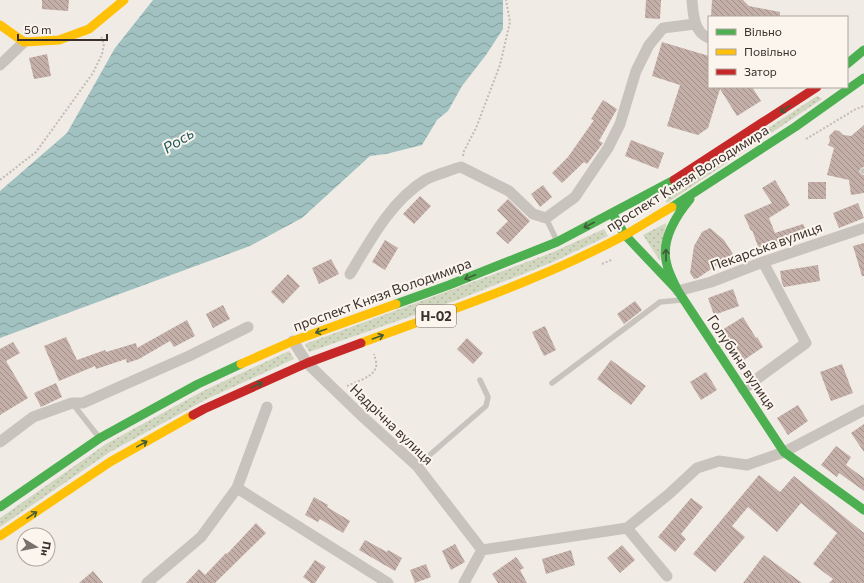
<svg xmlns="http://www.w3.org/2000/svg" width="864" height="583" font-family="Commissioner,sans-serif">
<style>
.grass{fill:url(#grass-dots)}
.water{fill:url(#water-waves)}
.building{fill:url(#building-back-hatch)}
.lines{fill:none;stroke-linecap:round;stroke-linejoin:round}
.path{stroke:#c2bbb6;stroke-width:2;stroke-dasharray:2 2;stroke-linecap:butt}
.lane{stroke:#c9c3be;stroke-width:5.5}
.street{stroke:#c9c3be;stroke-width:11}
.fast{stroke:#4caf50;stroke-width:9}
.slow{stroke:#ffc107;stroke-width:9}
.jam{stroke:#c62828;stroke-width:9}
.oneway{stroke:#415c38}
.labels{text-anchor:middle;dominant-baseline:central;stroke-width:4;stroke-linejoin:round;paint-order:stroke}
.shield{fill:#fbf5ee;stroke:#756b66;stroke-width:1}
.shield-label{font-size:13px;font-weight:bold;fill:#3b302b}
.street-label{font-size:14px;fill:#3b302b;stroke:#fbf5ee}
.water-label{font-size:15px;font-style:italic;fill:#1f5a5e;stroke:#fbf5ee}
</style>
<defs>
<pattern id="grass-dots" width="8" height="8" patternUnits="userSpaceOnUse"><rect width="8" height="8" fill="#d1d6bf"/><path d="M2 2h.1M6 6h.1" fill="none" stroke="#b4b8a4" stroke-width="1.8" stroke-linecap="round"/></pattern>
<pattern id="water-waves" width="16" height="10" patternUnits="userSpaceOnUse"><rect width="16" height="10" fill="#a1c2c1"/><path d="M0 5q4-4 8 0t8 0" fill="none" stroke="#849e9d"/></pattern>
<pattern id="building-back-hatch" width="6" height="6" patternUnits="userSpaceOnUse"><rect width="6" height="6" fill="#c3afa7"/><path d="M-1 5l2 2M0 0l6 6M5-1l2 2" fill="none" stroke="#a08f88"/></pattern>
</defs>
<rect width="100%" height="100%" fill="#f0ebe5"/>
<!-- grass -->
<path class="grass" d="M817 96 822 99 667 203 664 196Z
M666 223 660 261 643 235Z
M604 229 608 236 553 262 460 299 309 352 305 344 551 253Z
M289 351 294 359 207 399 110 452 0 527V518L106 444 203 391Z"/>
<!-- water -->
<path class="water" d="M153 0H503V29L486 55 462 86 448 111 437 120 422 145 386 154 370 156 302 218 250 246 0 338V191L67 133 115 48Z"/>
<!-- building -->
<path class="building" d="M42 0H69L68 11 42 9Z
M646 0H661L660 19 645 18Z
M712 0H743L749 6 780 12V17H711Z
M662 42 709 56V87H752L761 101 737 116 720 89 708 128 698 135 667 126 680 85 652 76Z
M47 54 51 76 34 79 29 58Z
M603 100 617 109 599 141 603 143 587 164 584 162 562 183 552 173 568 157 594 120 591 119Z
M864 125V167L861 168 859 171 861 174 864 175V193L851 195 849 180 827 175 834 148 828 145 830 141 829 136 835 130 839 131 843 135 851 136Z
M631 140 664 153 658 169 625 156Z
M775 180 790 205 769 218 775 233 803 224 808 233 778 243 779 245 760 252 752 230 751 231 744 215 772 203 762 188Z
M808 182H826V199H808Z
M543 185 552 197 540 207 531 194Z
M420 196 431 206 414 224 403 214Z
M508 199 530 221 508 244 496 233 508 221 497 210Z
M858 203 864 218 839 228 833 213Z
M710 228 724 240 733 254 698 278 694 279 690 273 694 246 702 232Z
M385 240 398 248 385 270 372 262Z
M864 243V276H862L853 246Z
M331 259 339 274 319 284 312 268Z
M818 265 820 281 784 287 782 283 780 271Z
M288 274 300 286 283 304 271 292Z
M733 289 739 306 714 315 708 298Z
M635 301 642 310 624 324 617 314Z
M223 305 230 319 213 328 206 314Z
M743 317 756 338 757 337 763 347 741 362 722 330Z
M187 320 195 336 174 347 170 341 139 359 127 363 126 359 96 369 95 366 59 381 44 346 66 337 77 360 105 350 106 352 136 343 137 348Z
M545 326 556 350 544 356 532 332Z
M467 338 483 353 473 364 457 349Z
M13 342 20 353 6 361 28 398 0 415V349Z
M611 360 646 386 631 405 597 379Z
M842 364 853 393 831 401 820 372Z
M706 372 717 390 701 400 690 382Z
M56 383 62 397 41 407 34 393Z
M798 405 808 421 788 435 777 418Z
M864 424V452L851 433Z
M836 446 851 457 846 465 864 478V491L839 473 837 477 821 465Z
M759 475 780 492 794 476 864 533V583H829L833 579 813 564 837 533 801 503 777 532 748 507 732 526 745 537 715 572 693 554Z
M314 497 328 505 327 507 350 521 343 533 320 519 318 522 305 515Z
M691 498 703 507 681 534 686 539 675 552 658 537Z
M256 523 266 533 215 583H186L199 569 205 575 226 553 227 554Z
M365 540 387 552 388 550 402 558 395 571 359 550Z
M455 544 465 562 451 570 442 551Z
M622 545 635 560 620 573 607 558Z
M571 550 575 565 546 574 542 559Z
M764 555 802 583H743Z
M516 557 524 568 520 570 527 583H498L492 574Z
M315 560 326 567 315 583H311L303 577Z
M426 564 431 577 415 583 410 570Z
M93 571 103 583H79Z"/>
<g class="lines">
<!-- path -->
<path class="path" d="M806 139 856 109 864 106
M463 156 464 151 476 128 500 65 510 22 506 0
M0 180 36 152 93 73 102 54 104 44 101 36
M602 264 611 260
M347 386C355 382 374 377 376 367 377 363 375 358 374 354"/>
<!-- lane -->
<path class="lane" d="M863 171H864
M546 218 556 239
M552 383 660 302 681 300
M72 403 98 436
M417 466 486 406 488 397 480 380"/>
<!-- street -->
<path class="street" d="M692 0C693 14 694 33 709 38
M0 65 24 42
M350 274C370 241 391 201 425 180 434 175 447 172 457 168L461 167 509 191 533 214 546 218 575 197 608 148 620 124 636 71 649 45 663 28 695 24
M678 291 711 282 763 262 864 228
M293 341 307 363 364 418 417 466 482 550
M743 389 806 343 763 262
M0 442 33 417 72 403H83L189 356 248 327
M237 488 388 583
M627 528 667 576
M147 583 201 537 237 488 267 407
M464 583 482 550 627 528 669 494 697 468 719 461 747 465 784 452 864 410"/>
<!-- fast -->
<path class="fast" d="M847 64 864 50
M672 207 795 127 864 78
M612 213 625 235 678 291 784 452 864 510
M678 291C674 282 669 274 667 265 660 241 675 217 690 199
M396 304 449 285 557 242 674 180
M0 507 100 438 198 384 241 364"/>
<!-- slow -->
<path class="slow" d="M0 25 24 42 59 40 89 29 124 0
M361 343C450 310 541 280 625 235 641 226 656 216 672 207
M241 364 293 341 396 304
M0 536 110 462 193 415"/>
<!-- jam -->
<path class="jam" d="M674 180 817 87
M193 415 204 409 307 363 361 343"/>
</g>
<!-- one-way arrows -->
<defs><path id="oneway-shaft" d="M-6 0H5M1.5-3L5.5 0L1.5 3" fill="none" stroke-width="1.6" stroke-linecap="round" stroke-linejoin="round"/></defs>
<g class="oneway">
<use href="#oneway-shaft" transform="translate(785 109) rotate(146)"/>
<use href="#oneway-shaft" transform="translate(589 225) rotate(153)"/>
<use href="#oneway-shaft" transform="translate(666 255) rotate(-90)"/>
<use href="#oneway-shaft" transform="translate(470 277) rotate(158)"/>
<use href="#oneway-shaft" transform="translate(321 331) rotate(161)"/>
<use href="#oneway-shaft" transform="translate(378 337) rotate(-20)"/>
<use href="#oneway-shaft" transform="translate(257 385) rotate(-25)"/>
<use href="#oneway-shaft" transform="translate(142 444) rotate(-29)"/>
<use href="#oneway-shaft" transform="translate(32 515) rotate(-34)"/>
</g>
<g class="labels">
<!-- shield labels -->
<rect class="shield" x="416" y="305" width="40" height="22" rx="3"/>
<g class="shield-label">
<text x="436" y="316">Н-02</text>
</g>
<!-- street labels -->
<g class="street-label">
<text transform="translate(687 178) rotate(-32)">проспект Князя Володимира</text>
<text transform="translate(766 246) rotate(-20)">Пекарська вулиця</text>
<text transform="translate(382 294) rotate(-20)">проспект Князя Володимира</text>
<text transform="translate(742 362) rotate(56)">Голубина вулиця</text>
<text transform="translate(392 424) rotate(44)">Надрічна вулиця</text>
</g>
<!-- water labels -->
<g class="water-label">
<text transform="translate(178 140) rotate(-32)">Рось</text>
</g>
</g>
<!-- legend -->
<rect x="708" y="16" width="140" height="72" fill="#fbf5ee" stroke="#aea6a0"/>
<rect x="716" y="29" width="20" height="6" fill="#4caf50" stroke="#aea6a0"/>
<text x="744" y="36" font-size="12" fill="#3b302b">Вільно</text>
<rect x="716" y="49" width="20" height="6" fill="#ffc107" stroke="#aea6a0"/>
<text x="744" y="56" font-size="12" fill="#3b302b">Повільно</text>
<rect x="716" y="69" width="20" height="6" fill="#c62828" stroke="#aea6a0"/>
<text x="744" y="76" font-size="12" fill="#3b302b">Затор</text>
<!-- north arrow -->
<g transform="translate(36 547) rotate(100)"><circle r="19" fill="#fbf5ee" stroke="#aea6a0"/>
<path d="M0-3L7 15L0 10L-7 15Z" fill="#7a716c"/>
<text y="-6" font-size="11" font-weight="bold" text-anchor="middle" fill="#3b302b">Пн</text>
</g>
<!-- scale -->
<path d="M18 34v6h89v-6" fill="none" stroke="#3b302b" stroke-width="2"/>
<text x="24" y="34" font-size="12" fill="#3b302b" stroke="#fbf5ee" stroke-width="3" paint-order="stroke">50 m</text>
</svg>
